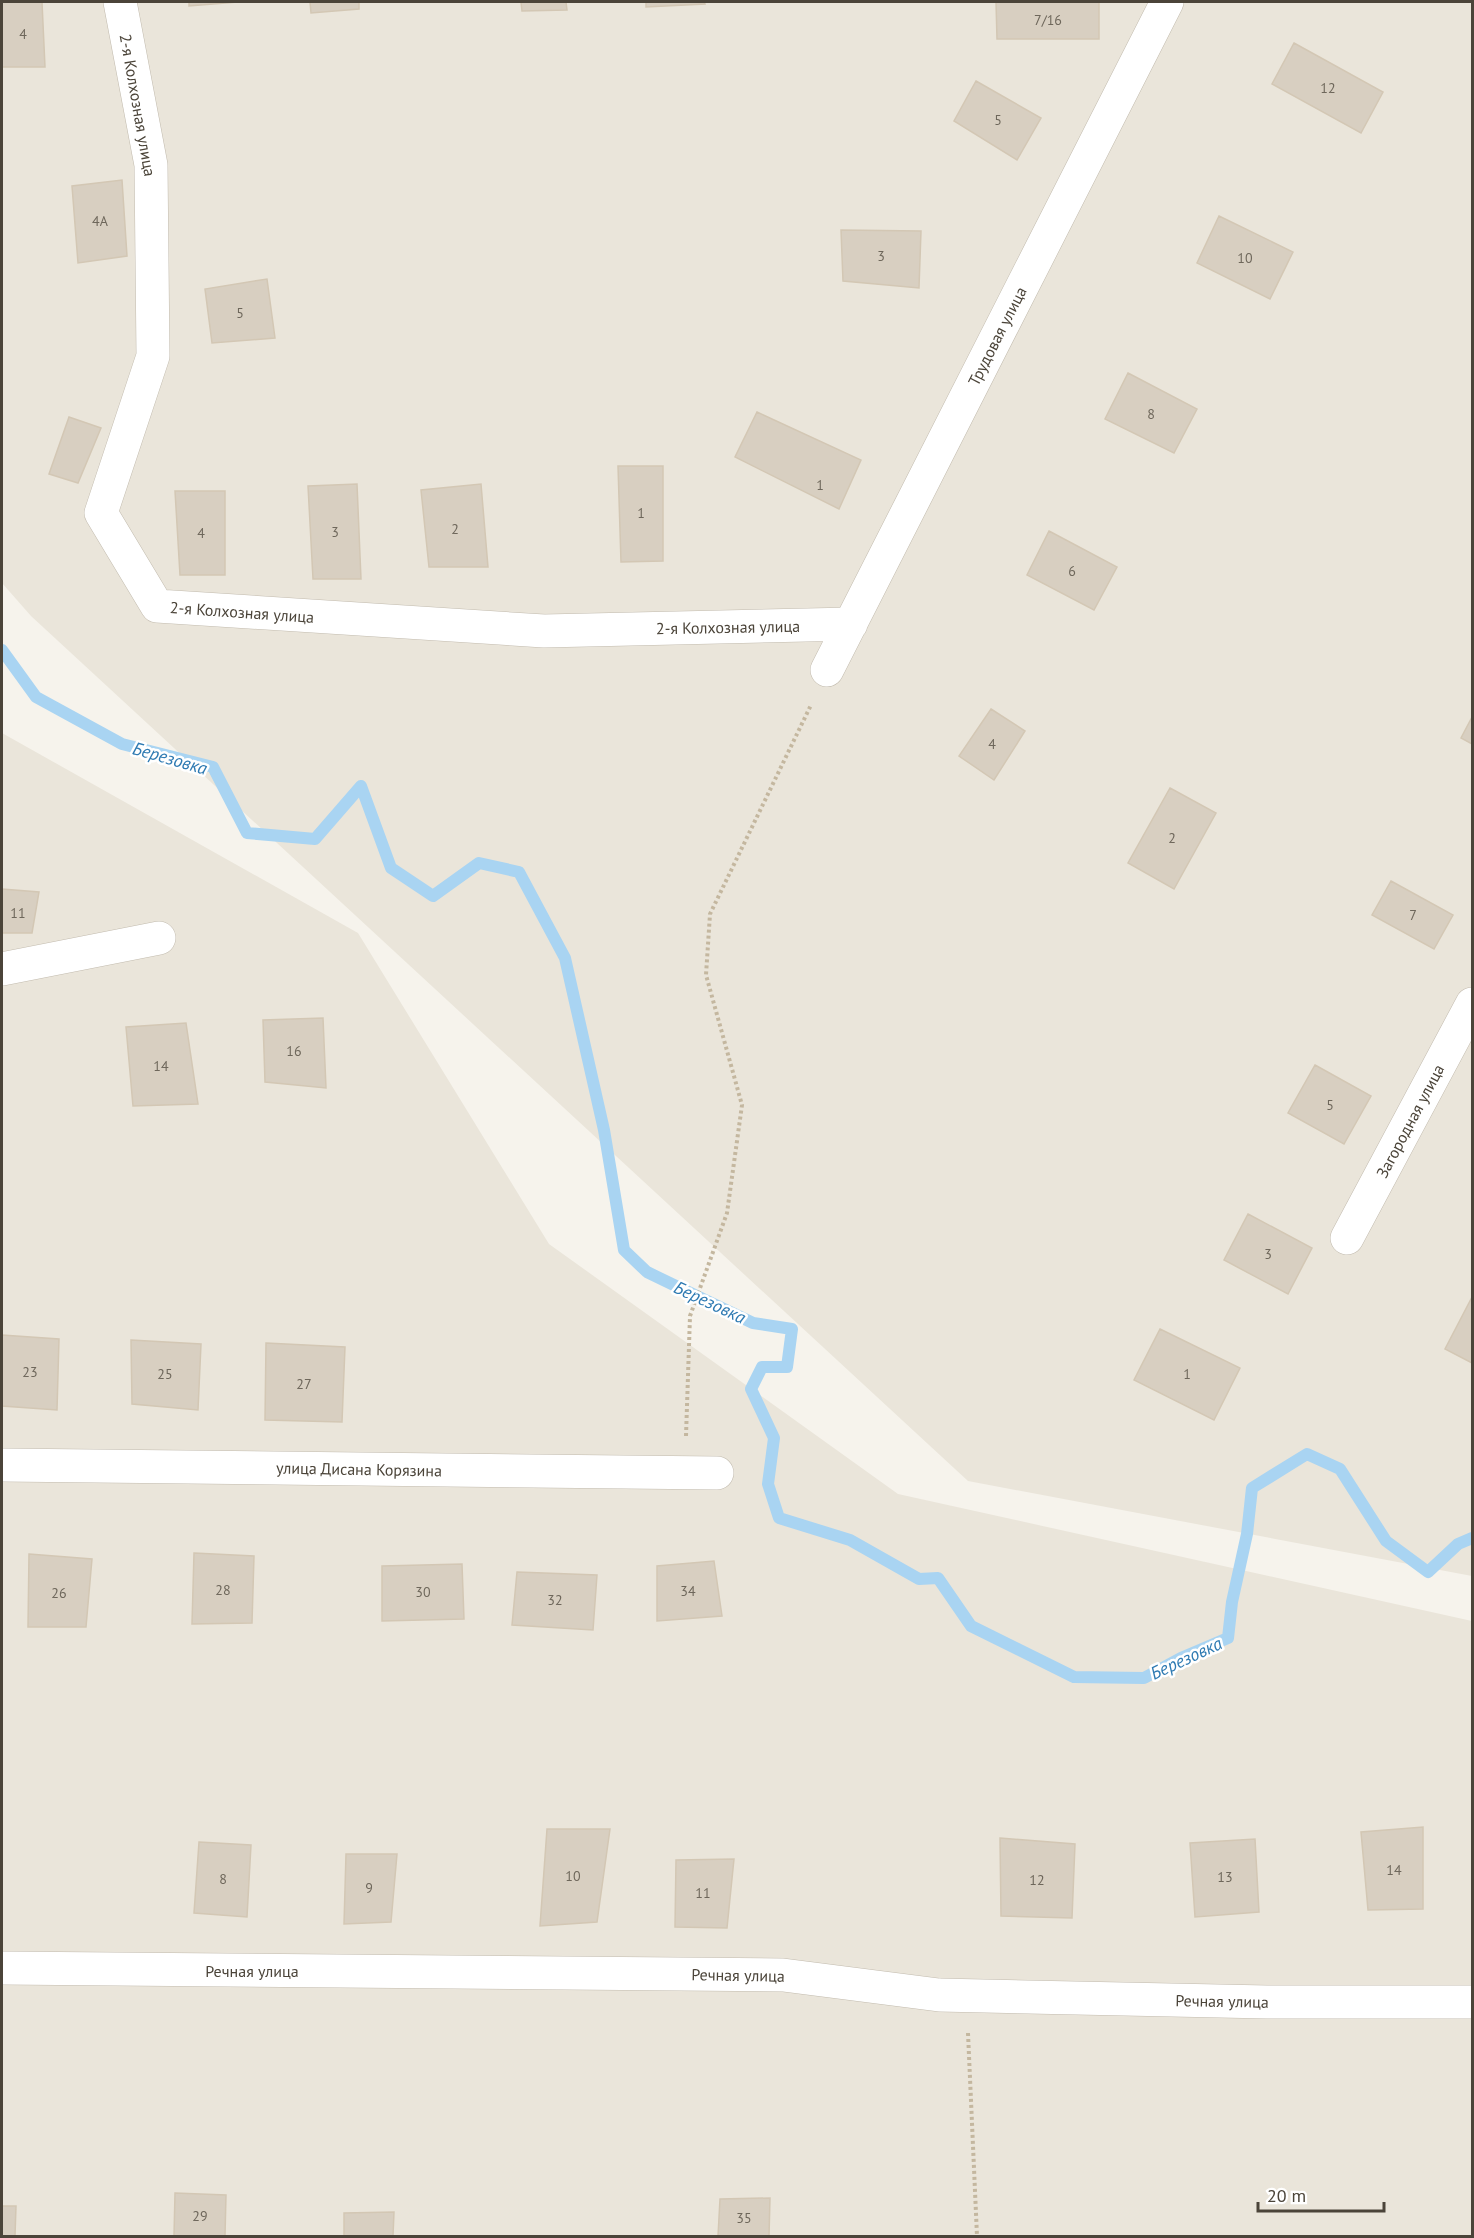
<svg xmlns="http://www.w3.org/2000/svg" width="1474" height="2238" font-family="'PT Sans',sans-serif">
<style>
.residential{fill:#eae5da}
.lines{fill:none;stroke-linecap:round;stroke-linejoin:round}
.stream{stroke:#a9d4f2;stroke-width:12}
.building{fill:#d8cfc1;stroke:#d3c7b4;stroke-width:1.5}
.minor-casing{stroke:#c2bbae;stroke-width:34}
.path{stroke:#c4b79f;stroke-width:4;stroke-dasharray:3 3;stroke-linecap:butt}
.minor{stroke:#fff;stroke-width:33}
.labels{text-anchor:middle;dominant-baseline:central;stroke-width:5;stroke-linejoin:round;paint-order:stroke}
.number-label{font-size:14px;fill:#6e675b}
.street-label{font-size:16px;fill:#4b4439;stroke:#fff}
.water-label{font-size:18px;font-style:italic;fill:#2e7ab2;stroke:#fff}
</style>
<rect width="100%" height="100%" fill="#f6f3ec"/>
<!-- residential -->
<path class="residential" d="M2 2H1472V1576L968 1481 31 616 2 583Z
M2 733 358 933 549 1244 898 1494 1472 1621V2236H2Z"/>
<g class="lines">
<!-- stream -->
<path class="stream" d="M2 650 36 697 122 744 213 767 247 833 315 839 361 786 391 868 433 896 479 863 519 872 565 958 604 1130 624 1250 647 1272 707 1301 753 1323 792 1329 787 1367H762L751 1389 774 1438 768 1484 779 1518 850 1540 919 1579 938 1578 971 1626 1074 1677 1144 1678 1181 1658 1228 1638 1232 1602 1247 1534 1252 1488 1307 1454 1340 1469 1386 1541 1428 1572 1458 1544 1472 1538"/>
</g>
<!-- building -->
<path class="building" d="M2 2H42L45 67H2Z
M189 2H238L189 6Z
M310 2H359V9L311 13Z
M521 2H566L567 10 522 11Z
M646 2H704L705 4 646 7Z
M996 2H1099V39H997Z
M1294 43 1383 92 1361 133 1272 84Z
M976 81 1041 118 1017 160 954 121Z
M122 180 127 256 78 263 72 186Z
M1219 216 1293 252 1270 299 1197 263Z
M841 230 921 231 919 288 843 281Z
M267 279 275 338 212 343 205 289Z
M1128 373 1197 409 1174 453 1105 419Z
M757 412 861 460 839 509 735 457Z
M69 417 101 428 78 483 49 474Z
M618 466H663V561L621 562Z
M357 484 361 579H313L308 486Z
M481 484 488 567H429L421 490Z
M175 491H225V575H180Z
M1049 531 1117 567 1094 610 1027 575Z
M991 709 1025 731 994 780 959 756Z
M1472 717V744L1461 738Z
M1170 788 1216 813 1174 889 1128 863Z
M1391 881 1453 915 1434 949 1372 915Z
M2 889 39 892 32 933H2Z
M323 1018 326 1088 265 1082 263 1020Z
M186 1023 198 1104 133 1106 126 1027Z
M1315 1065 1371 1096 1344 1144 1288 1113Z
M1248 1214 1312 1248 1288 1294 1224 1260Z
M1472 1297V1363L1445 1349Z
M1160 1329 1240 1368 1214 1420 1134 1380Z
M2 1335 59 1339 57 1410 2 1406Z
M131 1340 201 1344 198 1410 132 1404Z
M266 1343 345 1347 342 1422 265 1420Z
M194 1553 254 1556 252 1623 192 1624Z
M29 1554 92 1559 86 1627H28Z
M714 1561 722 1616 657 1621V1566Z
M462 1564 464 1619 382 1621V1566Z
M517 1572 597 1575 593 1630 512 1625Z
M1423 1827V1909L1368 1910 1361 1832Z
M547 1829H610L597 1922 540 1926Z
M1000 1838 1075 1844 1072 1918 1001 1916Z
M1255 1839 1259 1912 1195 1917 1190 1843Z
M199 1842 251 1845 247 1917 194 1913Z
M346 1854H397L391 1922 344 1924Z
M734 1859 727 1928 675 1927 676 1860Z
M175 2193 226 2195 225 2236H174Z
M770 2198 769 2236H718L720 2199Z
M2 2206H16L15 2236H2Z
M394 2212 393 2236H344V2213Z"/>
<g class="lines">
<defs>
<path id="minor" d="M120 2 151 165 153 356 101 513 157 606 544 631 851 624
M827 670 1167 2
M2 969 159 938
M1347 1238 1472 1004
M2 1465 717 1473
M2 1968 783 1975 939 1995 1267 2002H1472"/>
</defs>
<!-- minor casing -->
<use href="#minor" class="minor-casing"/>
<!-- path -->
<path class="path" d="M686 1436 690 1316 727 1213 742 1105 706 975 710 914 811 705
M968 2033 977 2236"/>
<!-- minor -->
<use href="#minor" class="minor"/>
</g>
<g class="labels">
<!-- number labels -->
<g class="number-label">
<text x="1048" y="20">7/16</text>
<text x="23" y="34">4</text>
<text x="1328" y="88">12</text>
<text x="998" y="120">5</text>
<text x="100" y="221">4А</text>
<text x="881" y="256">3</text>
<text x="1245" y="258">10</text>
<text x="240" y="313">5</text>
<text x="1151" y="414">8</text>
<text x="820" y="485">1</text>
<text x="641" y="513">1</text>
<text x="455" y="529">2</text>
<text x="335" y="532">3</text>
<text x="201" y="533">4</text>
<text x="1072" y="571">6</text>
<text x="992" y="744">4</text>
<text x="1172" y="838">2</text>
<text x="18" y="913">11</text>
<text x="1413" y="915">7</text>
<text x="294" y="1051">16</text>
<text x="161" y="1066">14</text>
<text x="1330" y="1105">5</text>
<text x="1268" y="1254">3</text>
<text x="30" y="1372">23</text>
<text x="165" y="1374">25</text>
<text x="1187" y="1374">1</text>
<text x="304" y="1384">27</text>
<text x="223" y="1590">28</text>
<text x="688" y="1591">34</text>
<text x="423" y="1592">30</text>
<text x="59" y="1593">26</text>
<text x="555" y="1600">32</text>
<text x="1394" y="1870">14</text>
<text x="573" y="1876">10</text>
<text x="1225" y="1877">13</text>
<text x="223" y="1879">8</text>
<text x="1037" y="1880">12</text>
<text x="369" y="1888">9</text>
<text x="703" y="1893">11</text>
<text x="200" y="2216">29</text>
<text x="744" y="2218">35</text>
</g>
<!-- street labels -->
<g class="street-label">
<text transform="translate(138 105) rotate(80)">2-я Колхозная улица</text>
<text transform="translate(997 336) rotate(-63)">Трудовая улица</text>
<text transform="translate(242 612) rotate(4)">2-я Колхозная улица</text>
<text transform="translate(728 627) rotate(-1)">2-я Колхозная улица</text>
<text transform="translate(1410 1121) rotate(-62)">Загородная улица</text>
<text transform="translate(359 1469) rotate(1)">улица Дисана Корязина</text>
<text x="252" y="1971">Речная улица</text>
<text transform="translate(738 1975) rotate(1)">Речная улица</text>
<text transform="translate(1222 2001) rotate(1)">Речная улица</text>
</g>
<!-- water labels -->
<g class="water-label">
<text transform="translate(170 758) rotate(16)">Березовка</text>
<text transform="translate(710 1302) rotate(25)">Березовка</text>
<text transform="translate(1186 1658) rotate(-25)">Березовка</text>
</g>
</g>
<!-- border -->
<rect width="1474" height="2238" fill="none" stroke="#4b4439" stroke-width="6"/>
<!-- scale -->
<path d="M1258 2202v9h126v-9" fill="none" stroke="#4b4439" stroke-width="3"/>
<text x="1267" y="2202" font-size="18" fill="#4b4439" stroke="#ffffff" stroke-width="4.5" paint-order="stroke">20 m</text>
</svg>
